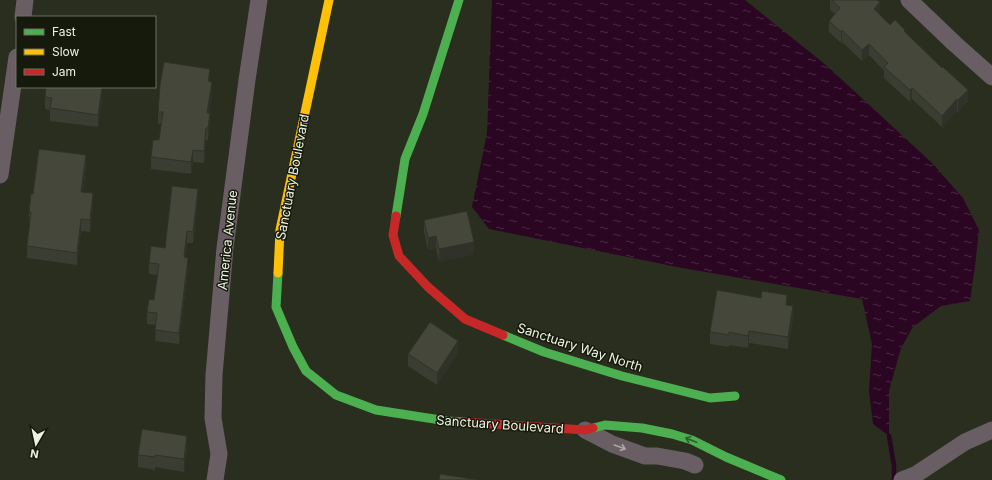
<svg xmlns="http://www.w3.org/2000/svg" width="992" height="480" font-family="Inter,sans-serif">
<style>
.water{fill:url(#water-ripples)}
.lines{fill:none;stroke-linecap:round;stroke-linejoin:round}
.stream{stroke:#2a0622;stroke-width:4.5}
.street{stroke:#6a5e65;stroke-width:17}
.fast{stroke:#4caf50;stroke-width:9}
.slow{stroke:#ffc107;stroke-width:9}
.jam{stroke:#c62828;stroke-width:9}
.wall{fill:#3a3d32}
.shaded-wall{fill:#303229}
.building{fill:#44473a;stroke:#303229}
.oneway{stroke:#2e5d2b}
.oneway2{stroke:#aca8a3}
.labels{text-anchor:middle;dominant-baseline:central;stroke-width:3;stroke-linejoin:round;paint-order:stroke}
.street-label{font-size:13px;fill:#edf3e1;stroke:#161a0d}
</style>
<defs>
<pattern id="water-ripples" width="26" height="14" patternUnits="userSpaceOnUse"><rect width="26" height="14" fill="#2a0622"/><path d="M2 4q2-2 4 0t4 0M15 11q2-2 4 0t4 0" fill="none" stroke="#492b42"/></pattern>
</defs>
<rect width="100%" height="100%" fill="#292e1e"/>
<!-- water -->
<path class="water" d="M492 0H745L826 65 932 163 963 198 979 230 975 266 970 301 941 306 913 327 901 348 889 391V436L873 424 869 391 872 344 862 299 682 268 489 229 472 207 487 133Z"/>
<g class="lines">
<!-- stream -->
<path class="stream" d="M889 436 894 465V480"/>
<!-- street -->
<path class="street" d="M909 0 955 44 992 77
M23 17 25 0
M0 175 17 57
M585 430 612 444 645 456H657L685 461 695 465
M215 480 219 454 213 418 214 375 225 248 247 80 259 0
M902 480 915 475 965 442 992 430"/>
<!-- fast -->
<path class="fast" d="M396 216 405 159 423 114 459 0
M278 273 276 307 293 347 306 371 336 395 376 410 447 421 463 422
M503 335 544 352 622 376 710 398 735 396
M593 428 605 425 642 428 672 434 692 440 726 457 781 480"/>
<!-- slow -->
<path class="slow" d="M278 273 280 230 329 0"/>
<!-- jam -->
<path class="jam" d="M396 216 393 235 399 256 428 287 465 319 503 335
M463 422 585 430 593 428"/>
</g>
<!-- wall -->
<path class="wall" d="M830 0H877L880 14H879L890 25 905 33 968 101 958 112 957 111 942 127 912 99 910 102 884 78V71L869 55 862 61 842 42 841 43 829 32V21L835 14 830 10Z
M210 81 212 94 209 113 210 125 208 140H206L204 163 193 162 191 174 151 169V157L159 140 161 124H158V112Z
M100 87 102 100 98 127 50 121V110L45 109V97Z
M86 167 83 192 93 205 90 232 81 231 77 265 27 258V246L30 224H29V212L33 194Z
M198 200 193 243H187L185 258 188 269 179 344 155 341 156 325 147 324V312L154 300 157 275 149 274V263L165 248Z
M424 220 474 254 439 262 436 248 428 250 424 232Z
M787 305 793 318 788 349 749 343 748 348 729 345V347L710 344V332Z
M458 353 437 385 408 366V354Z
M187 448 184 472 155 467V470L138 467V455Z"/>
<!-- shaded-wall -->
<path class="shaded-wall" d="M880 2V14L874 20V9Z
M842 30V42L841 43V32Z
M869 44V55L862 61V50Z
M210 69V81H208Z
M212 82V94L207 125V113Z
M102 88V100L98 127V115Z
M912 88V99L910 102V90Z
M968 90V101L958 112V100Z
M957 99V111L942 127V116Z
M210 113V125L208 140V128Z
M206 128V140L204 163V151Z
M193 150V162L191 174V162Z
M86 155V167L81 204V192Z
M198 189V200L193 243V232Z
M93 193V205L90 232V220Z
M81 219V231L77 265V253Z
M187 231V243L184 269V257Z
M436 236V248L428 250V238Z
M474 242V254L439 262V249Z
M188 258V269L179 344V333Z
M793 306V318L788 349V337Z
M749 331V343L748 348V336Z
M458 341V353L437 385V373Z
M187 436V448L184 472V459Z"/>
<!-- building -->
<path class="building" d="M832 0H877L880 2 874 9 890 25 895 20 905 30 904 31 942 68 943 67 968 90 958 100 957 99 942 116 912 88 910 90 884 67 888 63 869 44 862 50 842 30 841 32 829 21 840 8Z
M164 62 210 69 208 81 212 82 207 113H210L208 128H206L204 151 193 150 191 162 151 157 153 140H159L163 112H158L160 85Z
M46 87H99L102 88 98 115 50 108 52 98 45 97Z
M39 149 86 155 81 192 93 193 90 220 81 219 77 253 27 246 31 212H29L31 194H33Z
M172 186 198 189 193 232 187 231 184 257 188 258 179 333 155 330 157 313 147 312 149 299 154 300 159 264 149 263 151 246 165 248Z
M467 211 474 242 439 249 436 236 428 238 424 220Z
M717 290 761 298 762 291 787 295 786 305 793 306 788 337 749 331 748 336 729 332V335L710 332Z
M430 322 458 341 437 373 408 354Z
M142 429 187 436 184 459 155 455V457L138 455Z
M440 474 479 480H439Z"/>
<!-- one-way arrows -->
<defs><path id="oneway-shaft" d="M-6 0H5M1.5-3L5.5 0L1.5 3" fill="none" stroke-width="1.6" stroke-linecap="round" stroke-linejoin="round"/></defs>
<use class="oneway" href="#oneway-shaft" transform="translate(691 440) rotate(-159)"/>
<use class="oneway2" href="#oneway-shaft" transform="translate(620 447) rotate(20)"/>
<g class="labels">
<!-- street labels -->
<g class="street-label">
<text transform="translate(292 177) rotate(-79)">Sanctuary Boulevard</text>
<text transform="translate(227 240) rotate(-84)">America Avenue</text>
<text transform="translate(580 347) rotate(18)">Sanctuary Way North</text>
<text transform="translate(500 424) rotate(4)">Sanctuary Boulevard</text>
</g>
</g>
<!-- legend -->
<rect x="16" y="16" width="140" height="72" fill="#161a0d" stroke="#6c7162"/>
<rect x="24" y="29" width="20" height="6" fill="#4caf50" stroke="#6c7162"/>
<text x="52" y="36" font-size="12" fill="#edf3e1">Fast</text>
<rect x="24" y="49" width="20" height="6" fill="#ffc107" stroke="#6c7162"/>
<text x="52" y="56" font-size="12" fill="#edf3e1">Slow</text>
<rect x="24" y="69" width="20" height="6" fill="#c62828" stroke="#6c7162"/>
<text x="52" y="76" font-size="12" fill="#edf3e1">Jam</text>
<!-- north arrow -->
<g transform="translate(36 444) rotate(189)" stroke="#161a0d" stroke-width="3" paint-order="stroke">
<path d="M0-3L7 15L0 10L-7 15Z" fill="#edf3e1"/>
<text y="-6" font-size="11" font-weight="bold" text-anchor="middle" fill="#edf3e1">N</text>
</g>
</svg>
